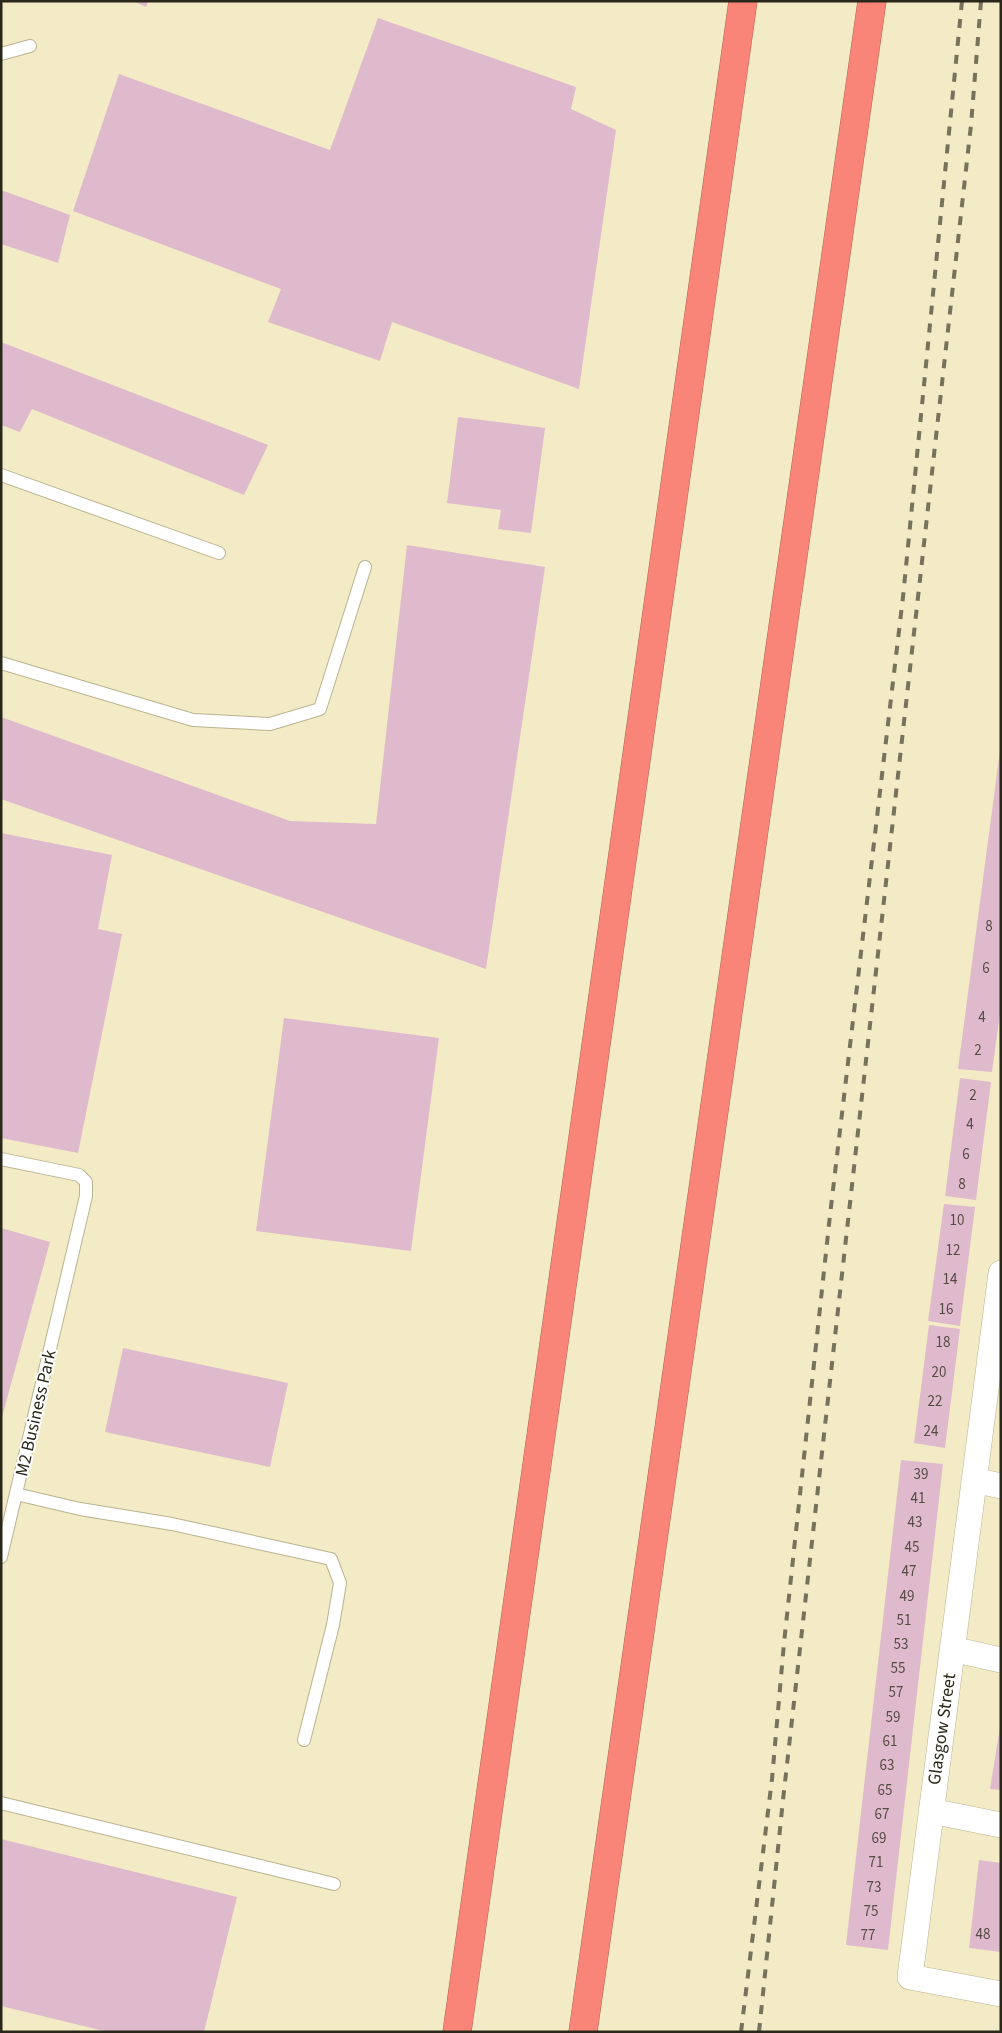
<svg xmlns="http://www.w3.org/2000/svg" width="1002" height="2033" font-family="'Source Sans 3',sans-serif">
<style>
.building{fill:#dfbacd}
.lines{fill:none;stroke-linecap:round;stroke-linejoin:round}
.lane-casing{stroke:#bab390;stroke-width:14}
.street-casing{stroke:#bab390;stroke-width:26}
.highway-casing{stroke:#b06457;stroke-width:29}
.lane{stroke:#fff;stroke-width:12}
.street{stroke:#fff;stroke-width:25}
.highway{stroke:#f98579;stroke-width:28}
.rail{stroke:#76725b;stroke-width:4;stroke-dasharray:9 9;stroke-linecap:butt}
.labels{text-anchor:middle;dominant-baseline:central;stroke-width:4;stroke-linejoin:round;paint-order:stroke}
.number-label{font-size:15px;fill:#564c46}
.street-label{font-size:18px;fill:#292719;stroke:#fff}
</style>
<rect width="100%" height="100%" fill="#f2ebc6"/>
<!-- building -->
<path class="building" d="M133 1H148L146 7Z
M378 18 576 87 571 109 616 130 579 389 392 322 380 361 268 322 281 289 73 211 119 74 330 150Z
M1 190 70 215 58 263 1 244Z
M1 342 268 445 244 495 32 409 20 432 1 425Z
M458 417 545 428 531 533 498 529 501 510 447 503Z
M407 545 545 567 486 969 1 799V717L290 821 376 824Z
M1000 750 1001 1006 992 1072 958 1069Z
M1 833 112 855 98 929 122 934 78 1153 1 1138Z
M284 1018 439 1038 411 1251 256 1231Z
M960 1078 991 1082 976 1200 945 1196Z
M944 1204 975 1207 960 1326 928 1321Z
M1 1228 50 1242 2 1417H1Z
M929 1325 960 1329 945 1448 914 1443Z
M123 1348 288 1383 270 1467 105 1432Z
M901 1460 943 1464 888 1950 846 1945Z
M1000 1727H1001V1790L990 1789Z
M1 1839 237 1897 204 2032H108L1 2006Z
M979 1860 1001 1863V1952L969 1948Z"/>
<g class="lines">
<defs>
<path id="lane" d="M1 54 30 46
M1 475 219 553
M1 663 193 720 270 724 320 709 365 567
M1 1159 79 1175 86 1182V1196L1 1557
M16 1494 80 1509 172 1524 331 1559 340 1583 333 1625 304 1740
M1 1803 334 1884"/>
<path id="street" d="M1001 1273 910 1977 1001 1994
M974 1480 1001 1486
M952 1649 1001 1660
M931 1811 1001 1825"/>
<path id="highway" d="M457 2032 743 1
M583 2032 872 1"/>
</defs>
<!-- lane casing -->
<use href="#lane" class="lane-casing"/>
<!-- street casing -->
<use href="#street" class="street-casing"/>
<!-- highway casing -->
<use href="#highway" class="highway-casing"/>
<!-- lane -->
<use href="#lane" class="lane"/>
<!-- street -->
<use href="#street" class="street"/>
<!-- highway -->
<use href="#highway" class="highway"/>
<!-- rail -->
<path class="rail" d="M741 2032 772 1779 784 1643 830 1215 903 597 962 1
M759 2032 783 1800 971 125 981 1"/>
</g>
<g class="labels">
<!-- number labels -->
<g class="number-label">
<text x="989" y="926">8</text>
<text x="986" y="968">6</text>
<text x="982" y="1017">4</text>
<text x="978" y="1050">2</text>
<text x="973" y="1095">2</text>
<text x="970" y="1124">4</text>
<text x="966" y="1154">6</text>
<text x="962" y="1184">8</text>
<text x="957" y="1220">10</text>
<text x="953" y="1250">12</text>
<text x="950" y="1279">14</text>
<text x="946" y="1309">16</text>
<text x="943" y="1342">18</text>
<text x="939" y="1372">20</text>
<text x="935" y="1401">22</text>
<text x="931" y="1431">24</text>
<text x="921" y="1474">39</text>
<text x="918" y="1498">41</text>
<text x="915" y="1522">43</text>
<text x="912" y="1547">45</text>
<text x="909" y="1571">47</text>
<text x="907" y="1596">49</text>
<text x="904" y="1620">51</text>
<text x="901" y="1644">53</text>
<text x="898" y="1668">55</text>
<text x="896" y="1692">57</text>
<text x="893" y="1717">59</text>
<text x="890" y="1741">61</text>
<text x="887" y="1765">63</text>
<text x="885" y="1790">65</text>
<text x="882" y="1814">67</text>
<text x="879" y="1838">69</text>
<text x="876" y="1862">71</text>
<text x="874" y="1887">73</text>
<text x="871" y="1911">75</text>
<text x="983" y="1934">48</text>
<text x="868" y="1935">77</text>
</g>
<!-- street labels -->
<g class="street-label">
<text transform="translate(36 1413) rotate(-77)">M2 Business Park</text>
<text transform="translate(942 1729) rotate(-82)">Glasgow Street</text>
</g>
</g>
<!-- border -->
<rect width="1002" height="2033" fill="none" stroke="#292719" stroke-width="5"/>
</svg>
